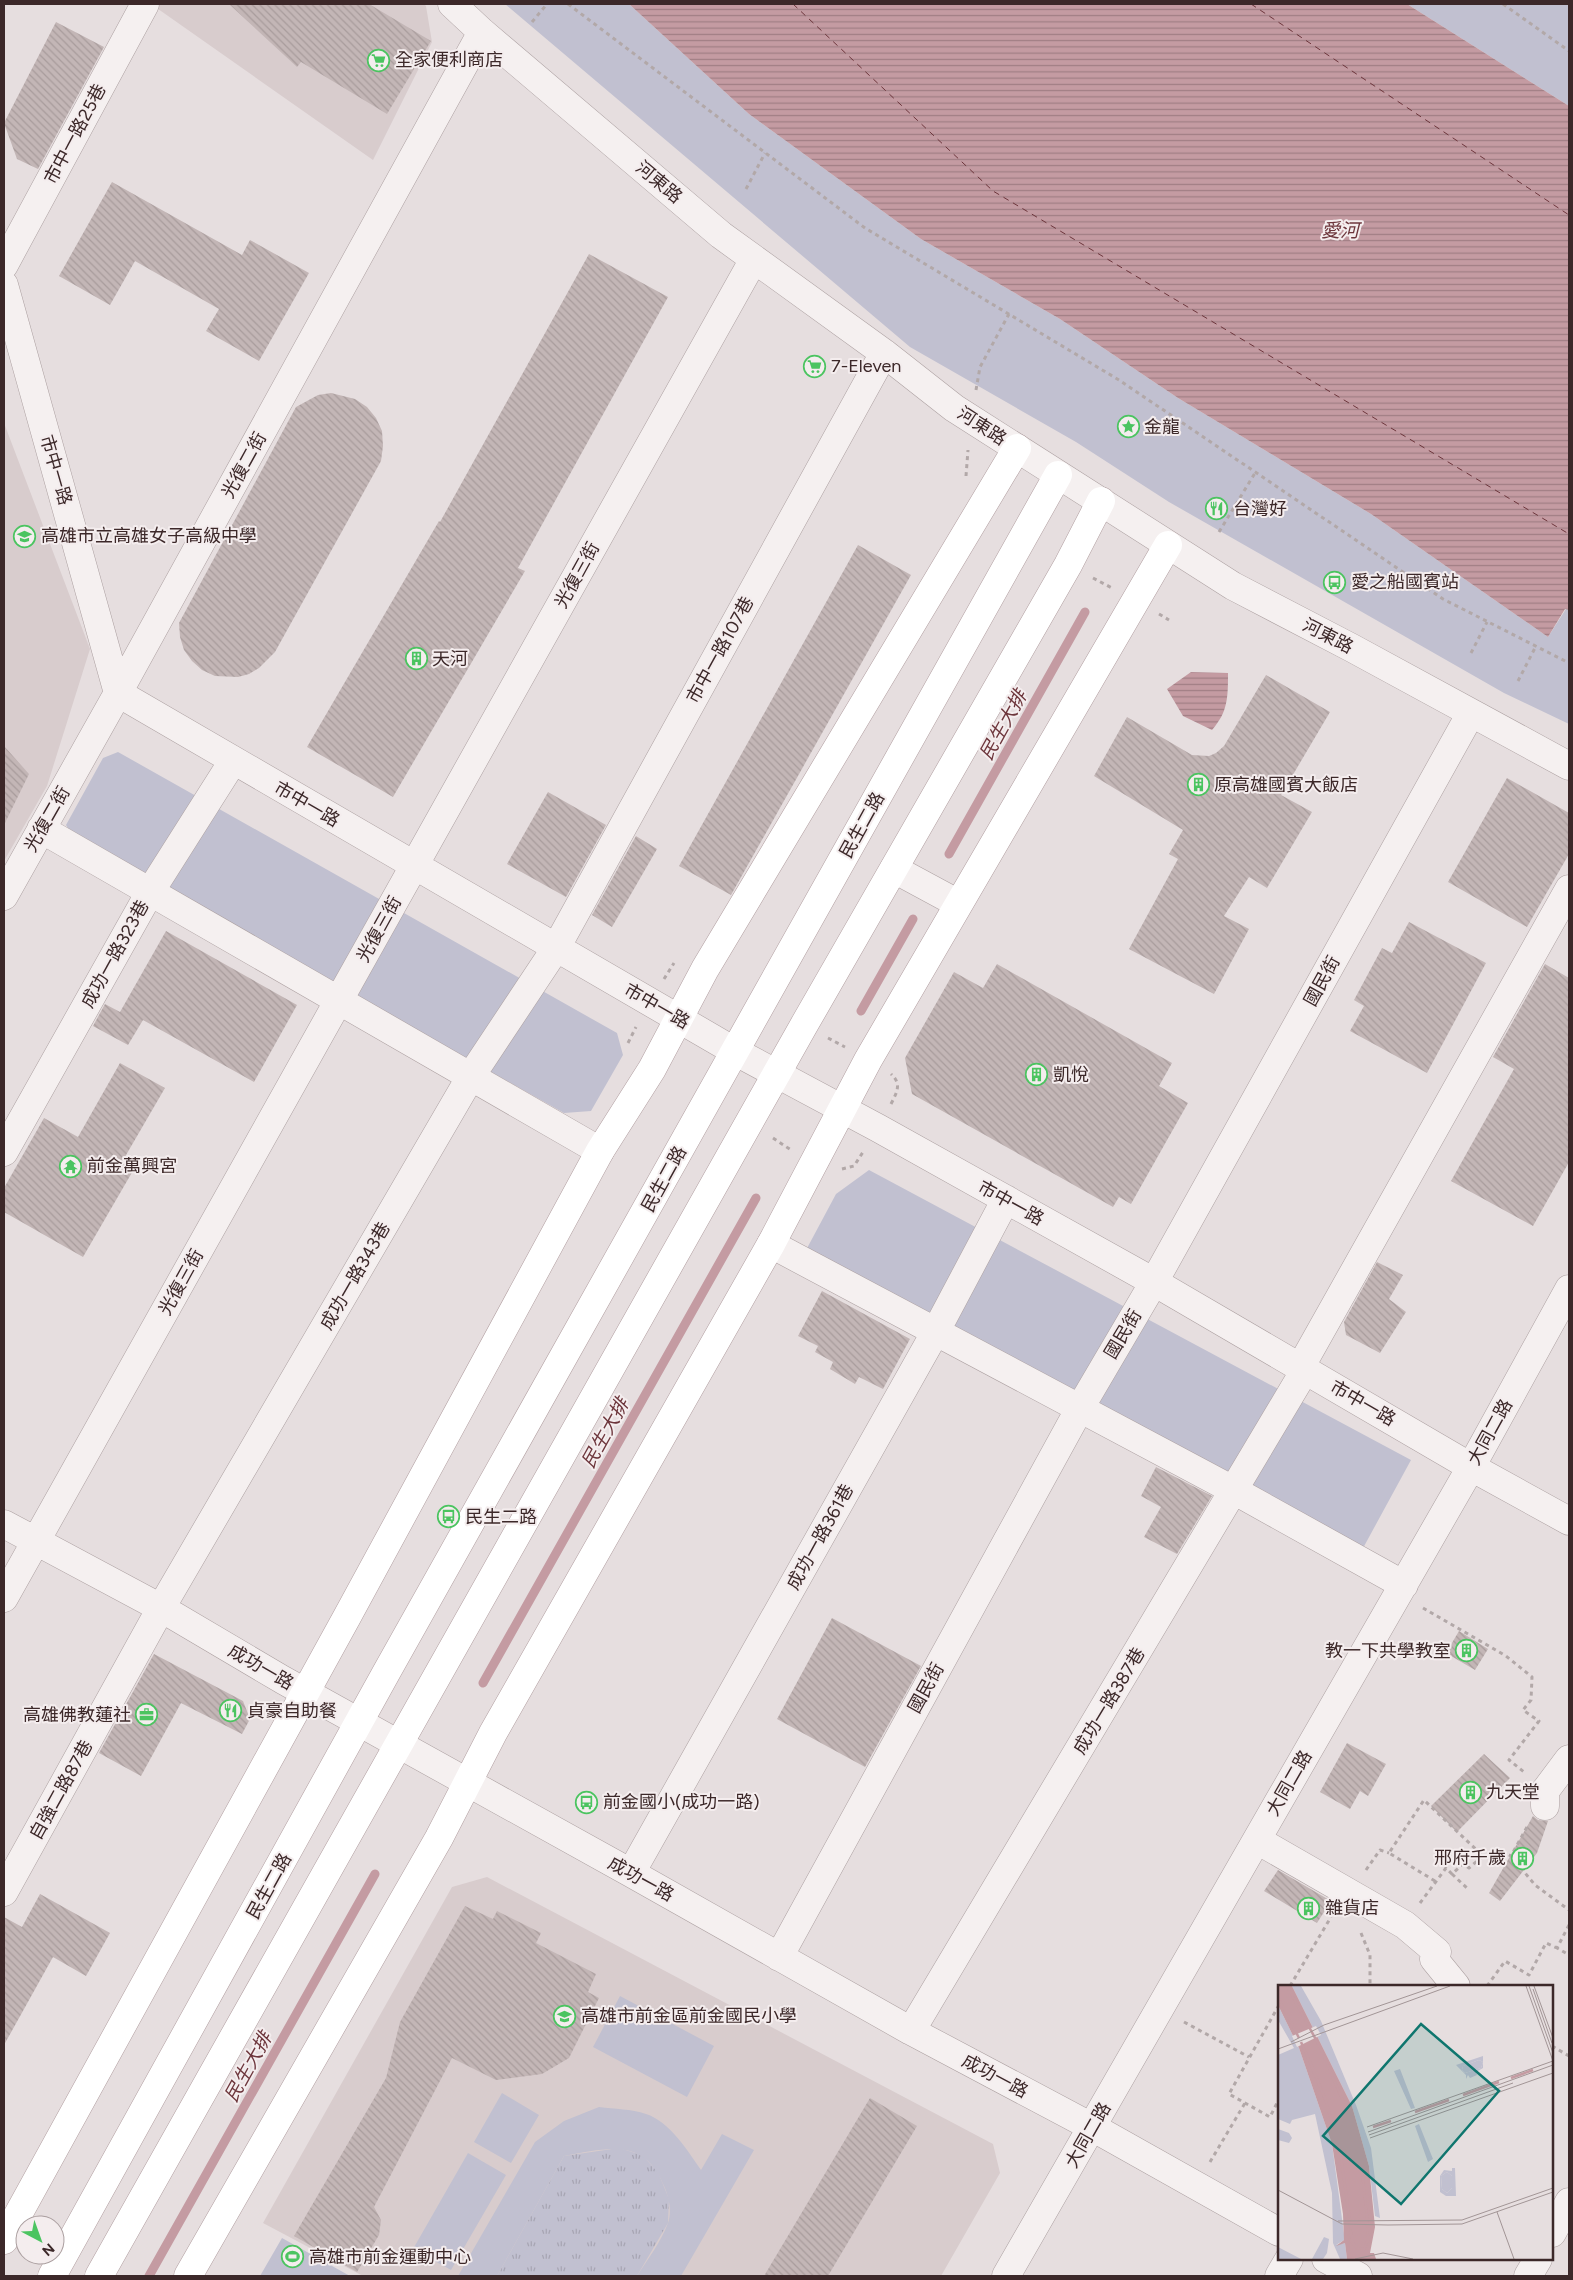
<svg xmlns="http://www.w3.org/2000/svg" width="1573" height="2280" font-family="Figtree,'Noto Sans TC',sans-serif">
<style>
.built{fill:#d8cccd}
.grass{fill:url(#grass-tufts)}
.green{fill:#c1c0d0}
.water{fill:url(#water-rules)}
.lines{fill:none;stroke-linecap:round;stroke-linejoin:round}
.stream{stroke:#c49ba2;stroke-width:9}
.ferry{stroke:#6d363c;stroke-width:1;stroke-dasharray:6 5;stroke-linecap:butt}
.building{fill:url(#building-back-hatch)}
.minor-casing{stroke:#aca0a1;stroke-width:29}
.major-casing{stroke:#b19ea0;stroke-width:29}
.path{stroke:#b2a8a8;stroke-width:3;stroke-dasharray:4 4;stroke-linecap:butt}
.minor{stroke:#f5f0f0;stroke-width:28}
.major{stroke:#fff;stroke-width:28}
.labels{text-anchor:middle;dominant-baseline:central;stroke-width:4;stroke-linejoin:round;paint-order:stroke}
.poi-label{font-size:18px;fill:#3c2829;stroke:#f4edee;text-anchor:start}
.street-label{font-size:18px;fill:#3c2829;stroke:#f4edee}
.water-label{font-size:19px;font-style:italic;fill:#6d363c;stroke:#f4edee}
.inset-river{fill:none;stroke:#c49ba2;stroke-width:2.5}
.inset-road{fill:none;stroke:#a29596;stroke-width:1}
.view{fill:#0f766e;fill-opacity:0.15;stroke:#0f766e;stroke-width:2.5}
.inset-edge{fill:none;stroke:#3c2829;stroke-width:2.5}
</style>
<defs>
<pattern id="grass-tufts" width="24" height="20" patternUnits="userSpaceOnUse" patternTransform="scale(1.25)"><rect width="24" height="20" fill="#c1c0d0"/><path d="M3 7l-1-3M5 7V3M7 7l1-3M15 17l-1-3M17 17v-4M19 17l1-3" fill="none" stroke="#a7a5b3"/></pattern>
<pattern id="water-rules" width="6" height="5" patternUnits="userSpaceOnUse" patternTransform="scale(1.25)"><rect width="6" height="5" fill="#c49ba2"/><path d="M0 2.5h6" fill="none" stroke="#a07e84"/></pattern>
<pattern id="building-back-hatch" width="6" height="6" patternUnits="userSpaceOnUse" patternTransform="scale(1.25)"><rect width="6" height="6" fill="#c3b6b6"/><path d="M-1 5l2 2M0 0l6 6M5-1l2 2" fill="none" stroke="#a89c9c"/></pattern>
</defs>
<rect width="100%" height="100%" fill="#e6dedf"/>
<!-- built -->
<path class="built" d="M151 4H424L426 6 432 42 373 160Z
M4 423 90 649 47 786 4 861Z
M487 1877 993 2144 1000 2173 941 2276H363L263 2223 452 1887Z"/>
<!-- grass -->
<path class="grass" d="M619 2148 642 2155 658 2172 669 2199 668 2223 637 2276H497L564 2156Z"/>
<!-- green -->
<path class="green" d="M505 4H629L749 114 921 239 1060 319 1178 398 1371 514 1548 637 1566 609 1569 610V724L1504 693 1169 502 1076 442 910 347Z
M1407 4H1569V106Z
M118 752 617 1033 623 1055 591 1111 564 1113 74 838 66 825 103 758Z
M869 1170 1411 1460 1362 1550 805 1252 836 1194Z
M620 1996 714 2046 687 2097 593 2047Z
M502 2093 539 2115 511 2163 474 2142Z
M599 2107C615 2109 631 2109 646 2114 669 2121 688 2151 701 2170L722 2134 754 2150 681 2276H637C647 2260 661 2242 668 2223 672 2212 669 2197 664 2186 644 2137 608 2148 564 2156L497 2276H458L535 2142 564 2121Z
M468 2153 506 2175 451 2270 413 2249Z
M282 2238 350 2276H260Z"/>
<!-- water -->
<path class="water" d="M629 4H1407L1569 106V610L1565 609 1548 637 1371 514 1178 398 1060 319 921 239 749 114Z
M1191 672 1228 673C1228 697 1228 712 1212 730L1183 716 1167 689Z"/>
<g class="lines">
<!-- stream -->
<path class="stream" d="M949 854 1085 612
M861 1011 913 919
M483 1683 756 1198
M149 2276 375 1874"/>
<!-- ferry -->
<path class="ferry" d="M793 4 993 191 1569 534
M1251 4 1569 215"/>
</g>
<!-- building -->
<path class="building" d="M229 4H369L431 41 387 114 301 62 297 67Z
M56 22 104 47 38 169 17 159 4 123Z
M112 182 242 255 250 240 309 273 259 361 206 331 219 309 135 261 110 305 59 276Z
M589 254 668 297 518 568 525 571 393 797 307 747 439 521 440 522Z
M331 393 355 399 367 407 376 418 382 431 383 446 381 461 275 652 259 668 249 674 238 677 215 676 202 670 192 661 184 650 180 637 179 623 296 407 318 395Z
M858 545 911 575 731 895 679 866Z
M1266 675 1330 712 1281 795 1312 812 1267 888 1249 877 1224 916 1249 929 1214 994 1129 949 1178 859 1169 854 1183 830 1094 776 1127 717 1192 755 1209 756 1216 753 1224 746Z
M4 746 29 774 4 825Z
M1507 778 1569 813V854L1527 927 1448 882Z
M548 792 606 825 566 897 507 864Z
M636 836 657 849 612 927 592 915Z
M1409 922 1486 963 1427 1073 1350 1031 1364 1006 1354 1000 1382 948 1392 953Z
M166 931 297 1005 254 1082 143 1020 128 1045 93 1026 105 1004 120 1012Z
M997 964 1172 1063 1159 1086 1188 1103 1131 1204 1119 1197 1113 1207 912 1094 905 1058 954 972 983 988Z
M1545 964 1569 978V1162L1533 1226 1451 1181 1514 1069 1493 1057Z
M120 1063 165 1088 122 1162 134 1169 83 1257 4 1212V1188L44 1118 78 1137Z
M1377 1262 1403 1275 1389 1299 1406 1312 1380 1353 1346 1335 1344 1322Z
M822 1291 910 1339 883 1389 859 1377 855 1384 830 1369 833 1362 815 1352 818 1346 798 1336Z
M1156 1467 1212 1496 1177 1554 1144 1537 1161 1507 1141 1496Z
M832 1618 921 1666 865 1767 777 1719Z
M1459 1631 1488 1649 1475 1670 1446 1653Z
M154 1654 243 1701 250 1719 242 1734 181 1703 141 1776 99 1753Z
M1347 1743 1386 1764 1368 1796 1360 1791 1350 1809 1320 1792Z
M1484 1754 1510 1778 1457 1832 1431 1806Z
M1533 1816 1538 1820 1548 1821 1537 1853 1500 1901 1489 1893Z
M1278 1870 1331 1901 1317 1923 1264 1891Z
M40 1894 110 1933 86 1976 53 1957 4 2045V1917L22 1927Z
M465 1906 493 1919 497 1911 541 1933 536 1943 596 1974 588 1992 599 1998 569 2058 542 2074 496 2080 452 2058 374 2207 381 2220 379 2235 357 2272 294 2236 386 2078 400 2022Z
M870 2098 917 2126 828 2276H764Z"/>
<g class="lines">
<defs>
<path id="minor" d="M452 4 482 32 721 235 884 353 954 408 1233 586 1352 648 1569 766
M4 265 145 4
M4 285 118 693 736 1052 878 1128 1154 1282 1471 1467 1569 1521
M41 829 600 1151
M894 869 957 903
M4 896 118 693 482 32
M4 1152 150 892 233 761
M771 1244 1235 1491 1404 1585
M1300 1368 1569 889
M4 1524 161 1608 283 1680 631 1873 911 2031 1092 2127 1279 2232
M4 1598 754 259
M1545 1806V1791L1569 1759
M1257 1840 1405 1925 1437 1952 1434 1959 1456 1986
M631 1873 936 1331 1006 1199
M4 1892 161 1608 471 1076 556 948 884 353
M779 1957 1080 1408 1154 1282 1471 713
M911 2031 1305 1370
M1552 2233 1569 2202
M1326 2259 1358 2276
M1006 2276 1471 1467 1569 1289
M1279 2276 1289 2259
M1528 2276 1538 2259"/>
<path id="major" d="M4 2240 348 1615 600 1151 652 1069 705 969 1017 448
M52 2276 386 1673 1058 475
M99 2276 804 1025 1068 565 1101 501
M188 2276 439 1838 493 1733 771 1244 868 1060 1168 545"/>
</defs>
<!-- minor casing -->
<use href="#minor" class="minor-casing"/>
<!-- major casing -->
<use href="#major" class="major-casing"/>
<!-- path -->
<path class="path" d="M568 4 865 228 1119 380 1443 599 1569 663
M1503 4 1569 51
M532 22 547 4
M746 189 765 153
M976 390 980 367 1009 314
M966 476 968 450
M1219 532 1255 473
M1093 578 1112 588
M1159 614 1169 620
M1471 653 1487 622
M1518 681 1536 646
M664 979 674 963
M828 1038 845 1047
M628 1043 636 1027
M891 1104C897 1092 902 1084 891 1074
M773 1138 791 1150
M842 1169 854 1166 863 1152
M1423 1608 1506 1656 1532 1677 1531 1700 1523 1710 1539 1721 1509 1760 1524 1772
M1527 1827 1511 1856 1535 1885 1569 1910
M1366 1870 1380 1850 1389 1853
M1452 1874 1469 1890
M1435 1881 1389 1853 1424 1800 1483 1856
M1420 1903 1446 1868 1452 1874 1463 1864 1469 1868 1483 1856H1494L1503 1852 1511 1856
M1569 1925 1557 1948 1569 1955
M1361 1933 1370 1955V1986
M1290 1986 1331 1917
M1487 1986 1505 1961 1529 1975 1546 1943 1557 1948
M1279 2005 1229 2094 1270 2117 1279 2099
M1184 2022 1249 2057
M1552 2046 1569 2056
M1210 2162 1245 2103"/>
<!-- minor -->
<use href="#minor" class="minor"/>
<!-- major -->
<use href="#major" class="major"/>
</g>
<!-- icons -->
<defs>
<symbol id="supermarket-ring" viewBox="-11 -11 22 22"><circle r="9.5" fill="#f4edee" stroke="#4bc460" stroke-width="1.5"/><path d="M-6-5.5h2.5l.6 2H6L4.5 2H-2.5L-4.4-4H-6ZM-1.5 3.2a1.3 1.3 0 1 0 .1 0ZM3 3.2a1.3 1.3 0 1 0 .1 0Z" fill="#4bc460"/></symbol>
<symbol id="sight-ring" viewBox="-11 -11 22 22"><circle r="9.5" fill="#f4edee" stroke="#4bc460" stroke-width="1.5"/><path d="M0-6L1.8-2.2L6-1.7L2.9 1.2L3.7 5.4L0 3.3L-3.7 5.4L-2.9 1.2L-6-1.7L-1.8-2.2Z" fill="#4bc460"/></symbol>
<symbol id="restaurant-ring" viewBox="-11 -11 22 22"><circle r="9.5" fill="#f4edee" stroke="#4bc460" stroke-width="1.5"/><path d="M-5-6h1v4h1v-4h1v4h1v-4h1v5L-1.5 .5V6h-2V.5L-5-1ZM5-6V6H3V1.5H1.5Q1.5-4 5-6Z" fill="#4bc460"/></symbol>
<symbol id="school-ring" viewBox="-11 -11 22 22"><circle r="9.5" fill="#f4edee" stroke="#4bc460" stroke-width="1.5"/><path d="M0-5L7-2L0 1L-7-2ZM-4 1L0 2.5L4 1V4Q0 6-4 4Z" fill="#4bc460"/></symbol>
<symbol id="bus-ring" viewBox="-11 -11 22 22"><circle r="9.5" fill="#f4edee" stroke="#4bc460" stroke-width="1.5"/><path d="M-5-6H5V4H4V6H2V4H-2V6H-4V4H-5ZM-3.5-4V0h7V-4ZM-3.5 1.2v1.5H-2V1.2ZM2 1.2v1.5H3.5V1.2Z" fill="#4bc460"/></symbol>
<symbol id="building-ring" viewBox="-11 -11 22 22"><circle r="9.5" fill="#f4edee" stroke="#4bc460" stroke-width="1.5"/><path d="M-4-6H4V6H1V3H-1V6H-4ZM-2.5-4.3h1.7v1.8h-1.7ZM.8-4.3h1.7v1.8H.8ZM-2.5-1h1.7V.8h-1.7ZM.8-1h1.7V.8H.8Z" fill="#4bc460"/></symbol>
<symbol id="temple-ring" viewBox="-11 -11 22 22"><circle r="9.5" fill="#f4edee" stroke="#4bc460" stroke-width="1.5"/><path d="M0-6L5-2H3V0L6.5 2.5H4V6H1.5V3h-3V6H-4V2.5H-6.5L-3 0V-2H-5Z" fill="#4bc460"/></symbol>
<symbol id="office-ring" viewBox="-11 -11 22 22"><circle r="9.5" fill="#f4edee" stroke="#4bc460" stroke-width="1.5"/><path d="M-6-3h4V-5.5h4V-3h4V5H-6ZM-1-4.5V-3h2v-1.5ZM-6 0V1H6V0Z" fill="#4bc460"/></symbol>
<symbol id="stadium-ring" viewBox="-11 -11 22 22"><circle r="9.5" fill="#f4edee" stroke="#4bc460" stroke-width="1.5"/><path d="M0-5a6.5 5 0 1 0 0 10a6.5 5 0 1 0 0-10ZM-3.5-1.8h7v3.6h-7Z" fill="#4bc460"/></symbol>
</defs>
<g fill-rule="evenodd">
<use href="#supermarket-ring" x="366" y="48" width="25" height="25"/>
<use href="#supermarket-ring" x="802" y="354" width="25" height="25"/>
<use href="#sight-ring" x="1116" y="414" width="25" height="25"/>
<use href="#restaurant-ring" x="1204" y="496" width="25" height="25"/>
<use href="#school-ring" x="12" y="524" width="25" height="25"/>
<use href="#bus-ring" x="1322" y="570" width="25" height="25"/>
<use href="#building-ring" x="404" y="646" width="25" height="25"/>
<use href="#building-ring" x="1186" y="772" width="25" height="25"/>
<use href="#building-ring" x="1024" y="1062" width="25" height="25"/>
<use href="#temple-ring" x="58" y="1154" width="25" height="25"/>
<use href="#bus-ring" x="436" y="1504" width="25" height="25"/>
<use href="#building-ring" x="1454" y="1638" width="25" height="25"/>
<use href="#restaurant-ring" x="218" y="1698" width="25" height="25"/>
<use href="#office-ring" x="134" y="1702" width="25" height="25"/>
<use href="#building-ring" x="1458" y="1780" width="25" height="25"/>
<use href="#bus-ring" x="574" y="1790" width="25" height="25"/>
<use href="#building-ring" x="1510" y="1846" width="25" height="25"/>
<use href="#building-ring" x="1296" y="1896" width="25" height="25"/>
<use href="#school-ring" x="552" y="2004" width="25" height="25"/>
<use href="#stadium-ring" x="280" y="2244" width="25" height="25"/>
</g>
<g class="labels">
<!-- poi labels -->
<g class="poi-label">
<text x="395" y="60">全家便利商店</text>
<text x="831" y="366">7-Eleven</text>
<text x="1144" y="427">金龍</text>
<text x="1233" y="509">台灣好</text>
<text x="41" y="536">高雄市立高雄女子高級中學</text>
<text x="1351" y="582">愛之船國賓站</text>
<text x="432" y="659">天河</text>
<text x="1214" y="785">原高雄國賓大飯店</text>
<text x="1053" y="1075">凱悅</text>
<text x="87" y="1166">前金萬興宮</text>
<text x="465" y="1517">民生二路</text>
<text x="1451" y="1651" text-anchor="end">教一下共學教室</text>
<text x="247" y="1711">貞豪自助餐</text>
<text x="131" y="1715" text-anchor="end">高雄佛教蓮社</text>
<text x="1486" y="1792">九天堂</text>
<text x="603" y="1802">前金國小(成功一路)</text>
<text x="1506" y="1858" text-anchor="end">邢府千歲</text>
<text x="1325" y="1908">雜貨店</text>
<text x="581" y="2016">高雄市前金區前金國民小學</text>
<text x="309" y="2257">高雄市前金運動中心</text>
</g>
<!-- street labels -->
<g class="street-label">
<text transform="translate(75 134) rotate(-62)">市中一路25巷</text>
<text transform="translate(659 182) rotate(40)">河東路</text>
<text transform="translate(982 426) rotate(33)">河東路</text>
<text transform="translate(244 465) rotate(-61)">光復二街</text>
<text transform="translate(56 470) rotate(74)">市中一路</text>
<text transform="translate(577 575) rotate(-61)">光復三街</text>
<text transform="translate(1328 636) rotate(27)">河東路</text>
<text transform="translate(720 650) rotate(-61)">市中一路107巷</text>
<text transform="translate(307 804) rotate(30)">市中一路</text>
<text transform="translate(47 819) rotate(-60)">光復二街</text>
<text transform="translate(862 825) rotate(-61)">民生二路</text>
<text transform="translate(379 929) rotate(-61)">光復三街</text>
<text transform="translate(115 954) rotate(-61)">成功一路323巷</text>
<text transform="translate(1322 981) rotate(-61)">國民街</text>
<text transform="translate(657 1006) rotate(30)">市中一路</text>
<text transform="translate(664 1179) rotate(-61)">民生二路</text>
<text transform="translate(1011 1203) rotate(29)">市中一路</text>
<text transform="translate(355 1276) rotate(-60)">成功一路343巷</text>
<text transform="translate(181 1282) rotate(-61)">光復三街</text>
<text transform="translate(1123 1334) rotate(-59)">國民街</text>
<text transform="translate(1363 1403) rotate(30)">市中一路</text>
<text transform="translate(1490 1432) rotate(-61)">大同二路</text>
<text transform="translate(820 1537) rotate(-61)">成功一路361巷</text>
<text transform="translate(261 1667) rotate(30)">成功一路</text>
<text transform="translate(926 1688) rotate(-61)">國民街</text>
<text transform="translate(1109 1701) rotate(-59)">成功一路387巷</text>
<text transform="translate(1289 1783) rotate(-60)">大同二路</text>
<text transform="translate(61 1790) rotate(-61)">自強二路87巷</text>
<text transform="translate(641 1879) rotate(29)">成功一路</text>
<text transform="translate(269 1886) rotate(-61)">民生二路</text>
<text transform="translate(995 2076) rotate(28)">成功一路</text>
<text transform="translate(1088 2135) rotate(-60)">大同二路</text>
</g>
<!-- water labels -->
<g class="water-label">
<text x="1340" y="230">愛河</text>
<text transform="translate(1003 725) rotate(-61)">民生大排</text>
<text transform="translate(605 1433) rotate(-61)">民生大排</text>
<text transform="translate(248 2067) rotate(-61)">民生大排</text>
</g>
</g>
<!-- overview -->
<g transform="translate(1278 1985)">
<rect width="275" height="275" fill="#e6dedf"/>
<path d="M201 75 205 77 203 83 187 88 184 85 185 81ZM169 187 174 191V203L169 208 164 204 163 191Z" fill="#c1c0d0"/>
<path d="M14 1H23L43 36 78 120 93 163 102 233 97 231 91 181 74 121ZM0 20 21 63 54 159 66 249V255L58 260 67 258 69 274H62L55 258 54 208 37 129 14 135 12 139 0 134V70L16 63 0 35ZM205 71V83L198 87 199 90 192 93 190 90 188 94V90L178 80ZM201 75 205 77 203 83 187 88 184 85 185 81ZM122 84 137 123 133 124 116 86ZM141 139 155 174 150 177 137 141ZM0 144 11 148 14 153 11 158 0 155ZM174 183H177L178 211H168L162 207V191L166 185 174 186ZM169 187 174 191V203L169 208 164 204 163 191ZM46 252 51 254 49 268 45 274H34ZM0 262 23 274H0Z" fill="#c1c0d0" fill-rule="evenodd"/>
<path d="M0 1H14L74 121 91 181 97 242 92 268H96L98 274H69L67 258 58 261 66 255 65 229 54 159 21 63 0 20Z" fill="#c49ba2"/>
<path d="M38 41 43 50 19 62 14 51Z" fill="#e6dedf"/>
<path class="inset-river" d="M9 1 43 64 65 116 71 119 68 124 82 167 89 231 90 255 86 264 79 263 74 257 72 240M0 12 21 53M23 57 35 84 32 89 38 92 49 119 63 173 72 236M233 93 255 85M185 110 221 97M137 127 171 115M95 142 113 136"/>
<path class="inset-road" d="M248 1 275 76M251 1 275 68M256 1 275 53M255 4 274 58M13 57 46 40 159 1M0 64 172 1M89 142 275 76M90 147 275 80M91 150 235 98M92 153 275 88M0 205 64 239 110 240 184 239 275 207M219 227 236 274M60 236 184 235 275 203M77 274 105 268 135 274"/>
<path class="view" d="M143 39 221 106 123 219 45 151Z"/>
<rect width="275" height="275" class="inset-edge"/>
</g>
<!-- border -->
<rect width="1573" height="2280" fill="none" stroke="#3c2829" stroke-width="10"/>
<!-- north arrow -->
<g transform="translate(40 2240) rotate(139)"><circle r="24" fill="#f4edee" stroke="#aa9e9f"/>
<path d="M0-4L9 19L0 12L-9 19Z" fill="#4bc460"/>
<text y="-8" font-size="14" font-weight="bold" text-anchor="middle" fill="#3c2829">N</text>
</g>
</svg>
